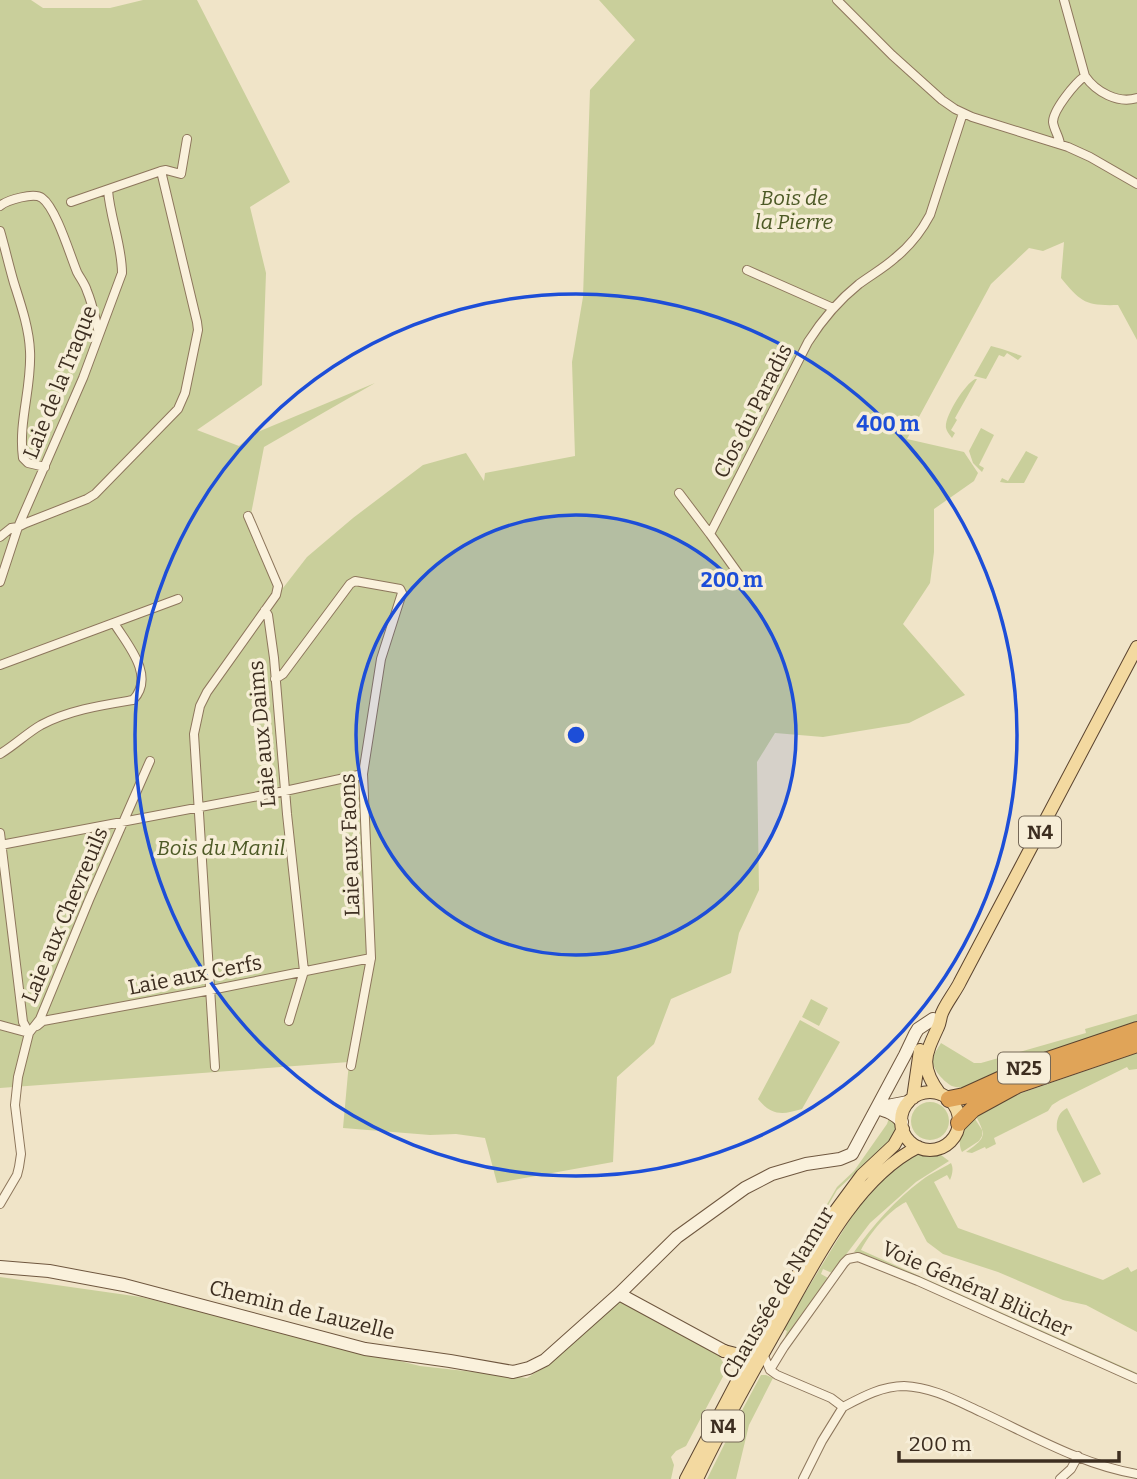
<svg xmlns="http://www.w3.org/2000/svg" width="1137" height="1479" font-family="Bitter,serif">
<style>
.green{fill:#c9cf9b}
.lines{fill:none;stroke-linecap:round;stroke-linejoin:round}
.street-casing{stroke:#8d765c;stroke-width:10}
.secondary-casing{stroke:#6f573f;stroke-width:14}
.primary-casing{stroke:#5b4430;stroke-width:14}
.highway-casing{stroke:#5b4430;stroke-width:18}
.street{stroke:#faf1dc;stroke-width:8}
.secondary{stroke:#faf1dc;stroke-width:12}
.primary{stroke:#f3d9a0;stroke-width:12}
.highway{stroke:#e0a458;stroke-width:16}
.ring{fill:none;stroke:#1d4ed8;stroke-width:3.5}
.labels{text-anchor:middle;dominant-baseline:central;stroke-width:7;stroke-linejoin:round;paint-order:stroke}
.shield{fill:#f7eed8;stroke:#756857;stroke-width:2}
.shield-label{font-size:19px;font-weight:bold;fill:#3d2e20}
.park-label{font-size:21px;font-style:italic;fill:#4d5a26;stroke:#f7eed8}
.street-label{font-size:21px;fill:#3d2e20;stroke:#f7eed8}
.centre{fill:#1d4ed8;stroke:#f7eed8;stroke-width:3.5}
.ring-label{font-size:21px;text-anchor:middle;font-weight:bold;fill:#1d4ed8;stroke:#f7eed8;stroke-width:7;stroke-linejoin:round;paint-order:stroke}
</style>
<rect width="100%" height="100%" fill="#f0e4c8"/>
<!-- green -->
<path class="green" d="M0 0H31L43 8H110L143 0H197L290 182 250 207 266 273 262 385 197 430 239 446 253 434 375 383 264 447 251 514 283 588 307 557 353 518 423 465 466 453 484 481 485 473 575 456 572 362 583 297 590 90 635 40 599 0H1137V340L1118 305C1085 306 1081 302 1061 278L1064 242 1043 251 1029 248 991 284 907 439 964 452 978 473 974 481 934 509V552L930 583 903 624 965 695 909 723 823 737 775 733 757 762 759 890 739 933 731 973 671 999 654 1044 617 1077 613 1162 497 1183 485 1138 456 1134 430 1135 343 1128 349 1062 0 1088Z
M991 346 1002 349 1022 356 1018 360 1007 353 1004 357 999 355 986 379 974 376Z
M975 379H977L955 418 957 420 951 430 955 433 952 438C949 434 947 432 946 428 944 417 965 384 975 379Z
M981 428 994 435 979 465 984 468 982 472 973 463 969 451Z
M1026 451 1038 457 1024 483H1006L1000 482 1002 478 1008 481Z
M811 999 828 1008 819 1026 802 1017Z
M1137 1014V1023L999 1071 973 1083 969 1087C964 1088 958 1088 952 1086 944 1082 931 1068 933 1059 934 1053 938 1048 941 1043L974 1063H981L1086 1033 1085 1029Z
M800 1020 840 1042 802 1109C782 1115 772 1116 758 1099Z
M1137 1053V1069L1129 1070 1127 1067 1060 1100 1052 1105 1048 1111 994 1138 996 1144 986 1149 985 1147 972 1153 966 1152C987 1137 986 1136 975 1114L1007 1098Z
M911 1121a19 19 0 1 1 38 0a19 19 0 1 1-38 0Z
M1067 1108 1101 1174 1083 1183 1057 1130C1056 1121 1058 1113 1067 1108Z
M972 1114 982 1130V1136L979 1141 962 1152C956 1140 963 1125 972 1114Z
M890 1115C899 1123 896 1131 890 1141L837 1190 816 1226 815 1225 837 1187 854 1171 887 1124Z
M919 1153 941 1155 949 1161 916 1182 870 1223 832 1273 823 1269 821 1274 828 1278 789 1335 785 1337 787 1331 783 1329 855 1211 884 1179 915 1154Z
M951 1163C954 1169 952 1175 950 1180L947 1175 934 1182 958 1228 1103 1280 1128 1267 1131 1272 1137 1269V1332L1086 1305 1063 1300 998 1272 943 1254 927 1242 906 1202C888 1211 870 1233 861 1250L1137 1373V1376L884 1264 854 1252C873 1225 895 1200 922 1180 931 1173 941 1169 951 1163Z
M0 1277 141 1297 420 1366 527 1378 546 1366 565 1347 617 1302 623 1301 718 1354 727 1369 686 1446 676 1451 671 1457 674 1465 671 1479H0Z
M761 1375H766L773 1378 749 1425 736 1479H707L731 1431Z"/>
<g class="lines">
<defs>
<path id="street" d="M837 0 892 55 942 100 955 109 972 117 1068 147 1090 157 1137 184
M1085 76C1096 92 1118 104 1137 98
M1060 144C1059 136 1054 130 1053 122 1053 110 1075 83 1085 76L1064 0
M71 202 161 171 166 170 181 174 187 139
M0 206C7 200 34 192 42 198 56 208 70 255 77 272 80 278 85 284 87 291 93 305 95 319 99 333
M0 231C5 248 9 266 14 283 21 305 29 328 30 351 32 387 18 422 23 458L28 463 45 467
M747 270 833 308
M679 493 710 534 808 342C822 320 839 300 859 284 871 275 884 268 895 258 910 246 921 232 930 215L963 113
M710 534 745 583
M0 537 11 528 18 527 26 523 87 499 95 494 178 409 185 393 198 330 197 322 161 171
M0 582 18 527 83 378 122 273C122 245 110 218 108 190
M265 610 268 615 274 658 287 814 304 971 289 1021
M0 665 178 599
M275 679 283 674 350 584 355 581 400 589 402 593 381 659 363 774 371 958 351 1066
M0 754C15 745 27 733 41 725 69 710 103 705 133 700 156 676 127 644 114 623
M0 833 23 1022 29 1033
M0 847 6 844 285 791 363 774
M0 1025 29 1033
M37 1026 43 1021 211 990 371 958
M215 1067 194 734 200 706 207 692 276 595 278 586 248 516
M0 1204 17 1175 19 1167 21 1154 15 1105 18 1077 29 1033 40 1019 89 900 150 761
M763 1354 770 1370 777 1375 831 1398 843 1407C862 1397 882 1386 904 1386 932 1387 957 1401 981 1412 1031 1435 1082 1465 1137 1474
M770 1370 784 1347 844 1263 848 1259 858 1257 918 1281 1137 1379
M803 1479 822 1441 843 1407
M1060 1479 1071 1469 1078 1456"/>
<path id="secondary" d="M877 1108 908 1102
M877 1108C887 1111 895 1114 902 1122
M0 1267 49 1271 124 1285 365 1349 450 1361 513 1372 529 1368 545 1360 619 1294 677 1237 745 1188 772 1174 806 1164 840 1159 852 1154 905 1055 915 1034 918 1029 933 1019
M619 1294 724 1351"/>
<path id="primary" d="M901 1121a29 29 0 1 1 58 0a29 29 0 1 1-58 0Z
M940 1094C919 1066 925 1055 938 1027 940 1023 940 1020 941 1016 943 1007 956 991 960 982L1137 647
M913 1098 920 1050
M724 1351 743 1356 751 1355
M686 1479 751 1355 834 1213 862 1175 894 1145 903 1129
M697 1479C721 1427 750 1377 778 1327 813 1266 854 1179 918 1147"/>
<path id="highway" d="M949 1099 964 1096 1030 1066 1137 1030
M959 1123 973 1109 1017 1085 1137 1044"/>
</defs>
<!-- street casing -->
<use href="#street" class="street-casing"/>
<!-- secondary casing -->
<use href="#secondary" class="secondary-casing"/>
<!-- primary casing -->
<use href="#primary" class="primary-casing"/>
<!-- highway casing -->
<use href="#highway" class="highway-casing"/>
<!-- street -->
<use href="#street" class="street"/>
<!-- secondary -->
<use href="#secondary" class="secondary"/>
<!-- primary -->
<use href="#primary" class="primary"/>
<!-- highway -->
<use href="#highway" class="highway"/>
</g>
<!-- distance rings -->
<circle cx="576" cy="735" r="220" fill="#1d4ed8" fill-opacity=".12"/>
<g class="ring">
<circle cx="576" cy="735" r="220"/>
<circle cx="576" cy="735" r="441"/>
</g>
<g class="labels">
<!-- shield labels -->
<g class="shield">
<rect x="1019" y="816.5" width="42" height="31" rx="5"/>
<rect x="998" y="1052.5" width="52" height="31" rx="5"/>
<rect x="702" y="1410.5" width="42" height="31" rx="5"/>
</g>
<g class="shield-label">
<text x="1040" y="832">N4</text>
<text x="1024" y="1068">N25</text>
<text x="723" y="1426">N4</text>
</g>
<!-- park labels -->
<g class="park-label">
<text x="794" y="198">Bois de<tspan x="794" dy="24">la Pierre</tspan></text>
<text x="221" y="848">Bois du Manil</text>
</g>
<!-- street labels -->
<g class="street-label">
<text transform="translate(60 382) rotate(-68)">Laie de la Traque</text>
<text transform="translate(753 411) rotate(-63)">Clos du Paradis</text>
<text transform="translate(262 734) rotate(-95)">Laie aux Daims</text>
<text transform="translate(350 845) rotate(-92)">Laie aux Faons</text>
<text transform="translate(65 915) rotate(-67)">Laie aux Chevreuils</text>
<text transform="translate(195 975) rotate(-11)">Laie aux Cerfs</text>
<text transform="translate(977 1289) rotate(24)">Voie Général Blücher</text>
<text transform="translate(778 1293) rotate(-59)">Chaussée de Namur</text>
<text transform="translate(302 1310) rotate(14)">Chemin de Lauzelle</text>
</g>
</g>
<circle cx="576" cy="735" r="10" class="centre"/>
<g class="ring-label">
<text x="888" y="431">400 m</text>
<text x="732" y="587">200 m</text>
</g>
<!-- scale -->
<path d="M899 1451v10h220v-10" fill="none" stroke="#3d2e20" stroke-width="3.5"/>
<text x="909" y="1451" font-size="21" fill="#3d2e20" stroke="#f7eed8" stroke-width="5" paint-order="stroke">200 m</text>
</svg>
